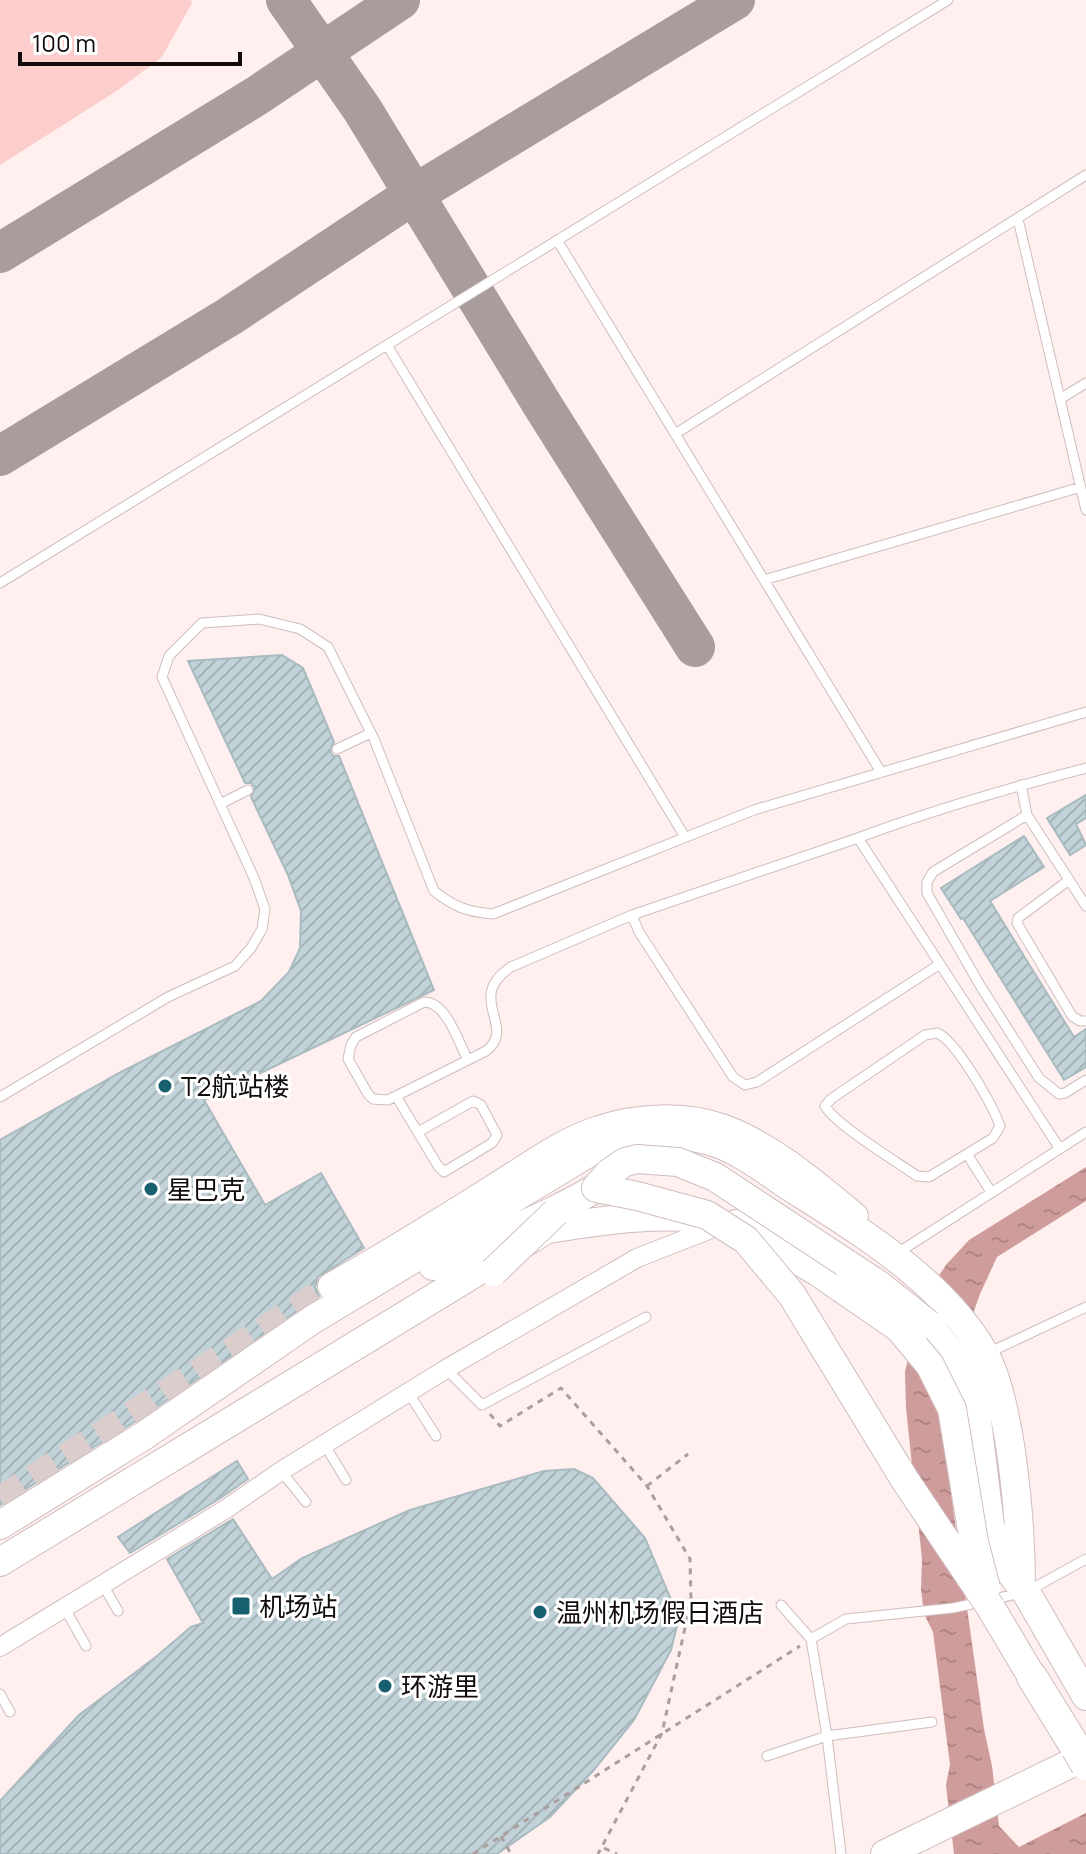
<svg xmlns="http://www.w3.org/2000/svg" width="1086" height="1854" font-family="Manrope,'Noto Sans SC',sans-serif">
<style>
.green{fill:#fbcecc}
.water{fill:url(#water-ripples)}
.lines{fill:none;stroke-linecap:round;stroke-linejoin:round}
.taxiway{stroke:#a89c9c;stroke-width:40}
.building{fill:url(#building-hatch);stroke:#a9bbc0;stroke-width:2}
.secondary-tunnel{stroke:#dbcdcc;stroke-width:26;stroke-dasharray:26 13;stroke-linecap:butt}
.service-casing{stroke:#d0bdbd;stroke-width:11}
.minor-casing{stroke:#d0bdbd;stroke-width:20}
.secondary-casing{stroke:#d0bdbd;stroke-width:28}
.primary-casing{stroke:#d0bdbd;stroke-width:30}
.trunk-casing{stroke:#d0bdbd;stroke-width:32}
.path{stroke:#ab9f9e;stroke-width:3;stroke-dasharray:6 6;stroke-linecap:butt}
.service{stroke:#fff;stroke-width:9}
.minor{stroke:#fff;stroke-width:18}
.secondary{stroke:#fff;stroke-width:26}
.primary{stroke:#fff;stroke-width:28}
.trunk{stroke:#fff;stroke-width:30}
.primary-bridge-casing{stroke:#d0bdbd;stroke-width:30;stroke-linecap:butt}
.trunk-bridge-casing{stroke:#d0bdbd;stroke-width:32;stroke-linecap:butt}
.primary-bridge{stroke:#fff;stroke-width:28}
.trunk-bridge{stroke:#fff;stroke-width:30}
.poi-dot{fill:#18606f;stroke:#fff;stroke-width:3}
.labels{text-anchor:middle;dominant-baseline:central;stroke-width:6;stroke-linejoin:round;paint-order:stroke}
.poi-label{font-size:26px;fill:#110b0b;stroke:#fff;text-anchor:start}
</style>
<defs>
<pattern id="water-ripples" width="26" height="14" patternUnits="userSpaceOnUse" patternTransform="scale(2)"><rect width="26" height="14" fill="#ce9c9a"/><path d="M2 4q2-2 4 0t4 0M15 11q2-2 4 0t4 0" fill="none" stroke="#b08583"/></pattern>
<pattern id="building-hatch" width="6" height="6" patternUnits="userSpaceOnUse" patternTransform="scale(2)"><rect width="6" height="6" fill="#c1d3d8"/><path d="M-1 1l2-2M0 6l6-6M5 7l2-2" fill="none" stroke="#a5b4b8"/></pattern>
</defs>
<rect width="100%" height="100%" fill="#ffefee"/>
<!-- green -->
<path class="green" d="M0 0H191L192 3 162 57 118 90 0 165Z"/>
<!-- water -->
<path class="water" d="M1086 1167V1201L997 1257 980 1294 939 1408 984 1729 992 1766 999 1826 1019 1847 1086 1813V1854H954L946 1785 950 1765 933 1632 924 1614 921 1589 922 1559 906 1408 905 1372 922 1301 946 1265 969 1240Z"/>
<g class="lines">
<!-- taxiway -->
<path class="taxiway" d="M286 0 362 109 543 406 695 647
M0 253 258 95 400 0
M0 456 230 316 408 198 735 0"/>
</g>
<!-- building -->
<path class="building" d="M282 655 303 668 334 742 330 751 333 756H339L434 990 204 1100 265 1205 321 1173 364 1248 318 1277 315 1287 319 1296 136 1421 0 1505V1140L121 1072 261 1001 289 972 300 948 301 911 288 875 251 797 255 787 251 783H245L188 661Z
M1086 795V818L1076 824 1086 845 1070 855 1047 818Z
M1024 836 1044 867 990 901 1074 1037 1086 1029V1067L1064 1080 963 918 961 919 941 888Z
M237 1461 248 1479 219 1499 130 1553 118 1537Z
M574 1469 593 1478 645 1538 675 1609 677 1626 671 1650 634 1720 593 1771 550 1817 497 1854H0V1801L79 1715 157 1656 191 1627 203 1623 167 1559 233 1519 272 1579 302 1558 410 1510 544 1471Z"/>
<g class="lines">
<!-- secondary-tunnel -->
<path class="secondary-tunnel" d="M0 1499 331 1286"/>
<defs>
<path id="service" d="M1018 219 1086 510
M557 240 881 772
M387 345 685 837
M1060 399 1086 383
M675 434 1086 175
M764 580 1081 487
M0 583 948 0
M337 749 371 733
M1021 785 1027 815 933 872 927 882V893L981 987 1039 1078 1059 1094 1065 1093 1086 1080
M220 804 248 790
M1027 815 1086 906
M1069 880 1018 918 1017 923 1072 1016 1080 1021H1086
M632 915 639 932 733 1077 745 1085 757 1082 940 964
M937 1033C956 1040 993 1106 1000 1126L993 1138 929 1177 917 1176C897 1162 836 1125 825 1106L831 1099 925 1035Z
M468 1060C458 1042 447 1002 424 1002L356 1037 351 1045 348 1059 368 1094 373 1099 388 1100 486 1051C518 1027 464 998 511 967L632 915 858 838
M396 1096 438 1166 444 1172 492 1143 497 1135 481 1105 473 1101 418 1132
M0 1097 168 997 235 966 251 948 262 929 265 909 254 878 162 677 169 656 202 623 259 619 300 629 328 647 374 739 434 891C454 907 468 912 493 914L754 810 1086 712
M1060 1149 858 838C932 810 1009 788 1086 768
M967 1154 991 1192
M896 1254 1086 1132
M988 1353 1086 1307
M446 1369 482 1405 646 1317
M408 1392 436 1436
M324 1444 346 1480
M281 1471 306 1502
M102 1583 118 1611
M781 1605 811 1639 846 1619 953 1608 1026 1592 1086 1559
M64 1607 86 1646
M811 1639 827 1736 841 1854
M0 1694 10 1712
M767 1756 827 1736 932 1722"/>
<path id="minor" d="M0 1647 226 1509 281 1471 446 1369 637 1258 729 1222"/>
<path id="secondary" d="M331 1286C386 1255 439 1222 493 1188 526 1168 561 1141 599 1129 637 1116 686 1114 724 1128 773 1146 816 1184 855 1216"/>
<path id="primary" d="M736 1224 818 1272 841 1288
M433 1266C487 1239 544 1219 596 1188
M928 1324 959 1363 975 1404 990 1526 1000 1559 1026 1592 1086 1696
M0 1525 145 1435 312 1320 600 1146C640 1136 679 1129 719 1144 745 1154 769 1173 792 1188 861 1232 942 1280 984 1353 1012 1403 1021 1528 1021 1586
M0 1562 547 1229C596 1222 645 1213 695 1218
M991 1608 1032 1677
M885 1854 1086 1756"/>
<path id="trunk" d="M1032 1677 1076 1748"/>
</defs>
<!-- service casing -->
<use href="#service" class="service-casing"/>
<!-- minor casing -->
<use href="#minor" class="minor-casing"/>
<!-- secondary casing -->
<use href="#secondary" class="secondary-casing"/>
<!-- primary casing -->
<use href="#primary" class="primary-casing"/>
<!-- trunk casing -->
<use href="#trunk" class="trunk-casing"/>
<!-- path -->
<path class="path" d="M490 1414 500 1426 561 1388 647 1486 690 1559 691 1600 662 1733 598 1854
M647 1486 688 1454
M501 1836 511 1854
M604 1848 617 1854
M473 1854 800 1646"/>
<!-- service -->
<use href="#service" class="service"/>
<!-- minor -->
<use href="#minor" class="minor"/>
<!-- secondary -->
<use href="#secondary" class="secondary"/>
<!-- primary -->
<use href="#primary" class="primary"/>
<!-- trunk -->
<use href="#trunk" class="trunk"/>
<defs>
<path id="primary-bridge" d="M493 1272 556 1212
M841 1288 899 1328 930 1365 952 1409 974 1542 986 1588
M928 1324 879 1285 715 1177 678 1162 637 1159 625 1162 609 1173 596 1188 637 1196 707 1215 746 1240 792 1295 905 1480 991 1608"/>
<path id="trunk-bridge" d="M1076 1748 1086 1765"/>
</defs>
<!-- primary-bridge casing -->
<use href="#primary-bridge" class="primary-bridge-casing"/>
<!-- trunk-bridge casing -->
<use href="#trunk-bridge" class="trunk-bridge-casing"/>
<!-- primary-bridge -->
<use href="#primary-bridge" class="primary-bridge"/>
<!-- trunk-bridge -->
<use href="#trunk-bridge" class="trunk-bridge"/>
</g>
<!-- markers -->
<g class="poi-dot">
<circle cx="165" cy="1086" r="8"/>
<circle cx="151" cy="1189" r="8"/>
<rect x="231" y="1596" width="20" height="20" rx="4"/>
<circle cx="540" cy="1612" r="8"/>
<circle cx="385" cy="1686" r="8"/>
</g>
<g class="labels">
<!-- poi labels -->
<g class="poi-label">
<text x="181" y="1086">T2航站楼</text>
<text x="167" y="1189">星巴克</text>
<text x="259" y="1606">机场站</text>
<text x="556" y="1612">温州机场假日酒店</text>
<text x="401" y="1686">环游里</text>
</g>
</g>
<!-- scale -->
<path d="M20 52v12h220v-12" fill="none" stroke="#110b0b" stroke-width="4"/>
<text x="32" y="52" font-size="24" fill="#110b0b" stroke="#ffffff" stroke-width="6" paint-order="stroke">100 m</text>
</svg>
